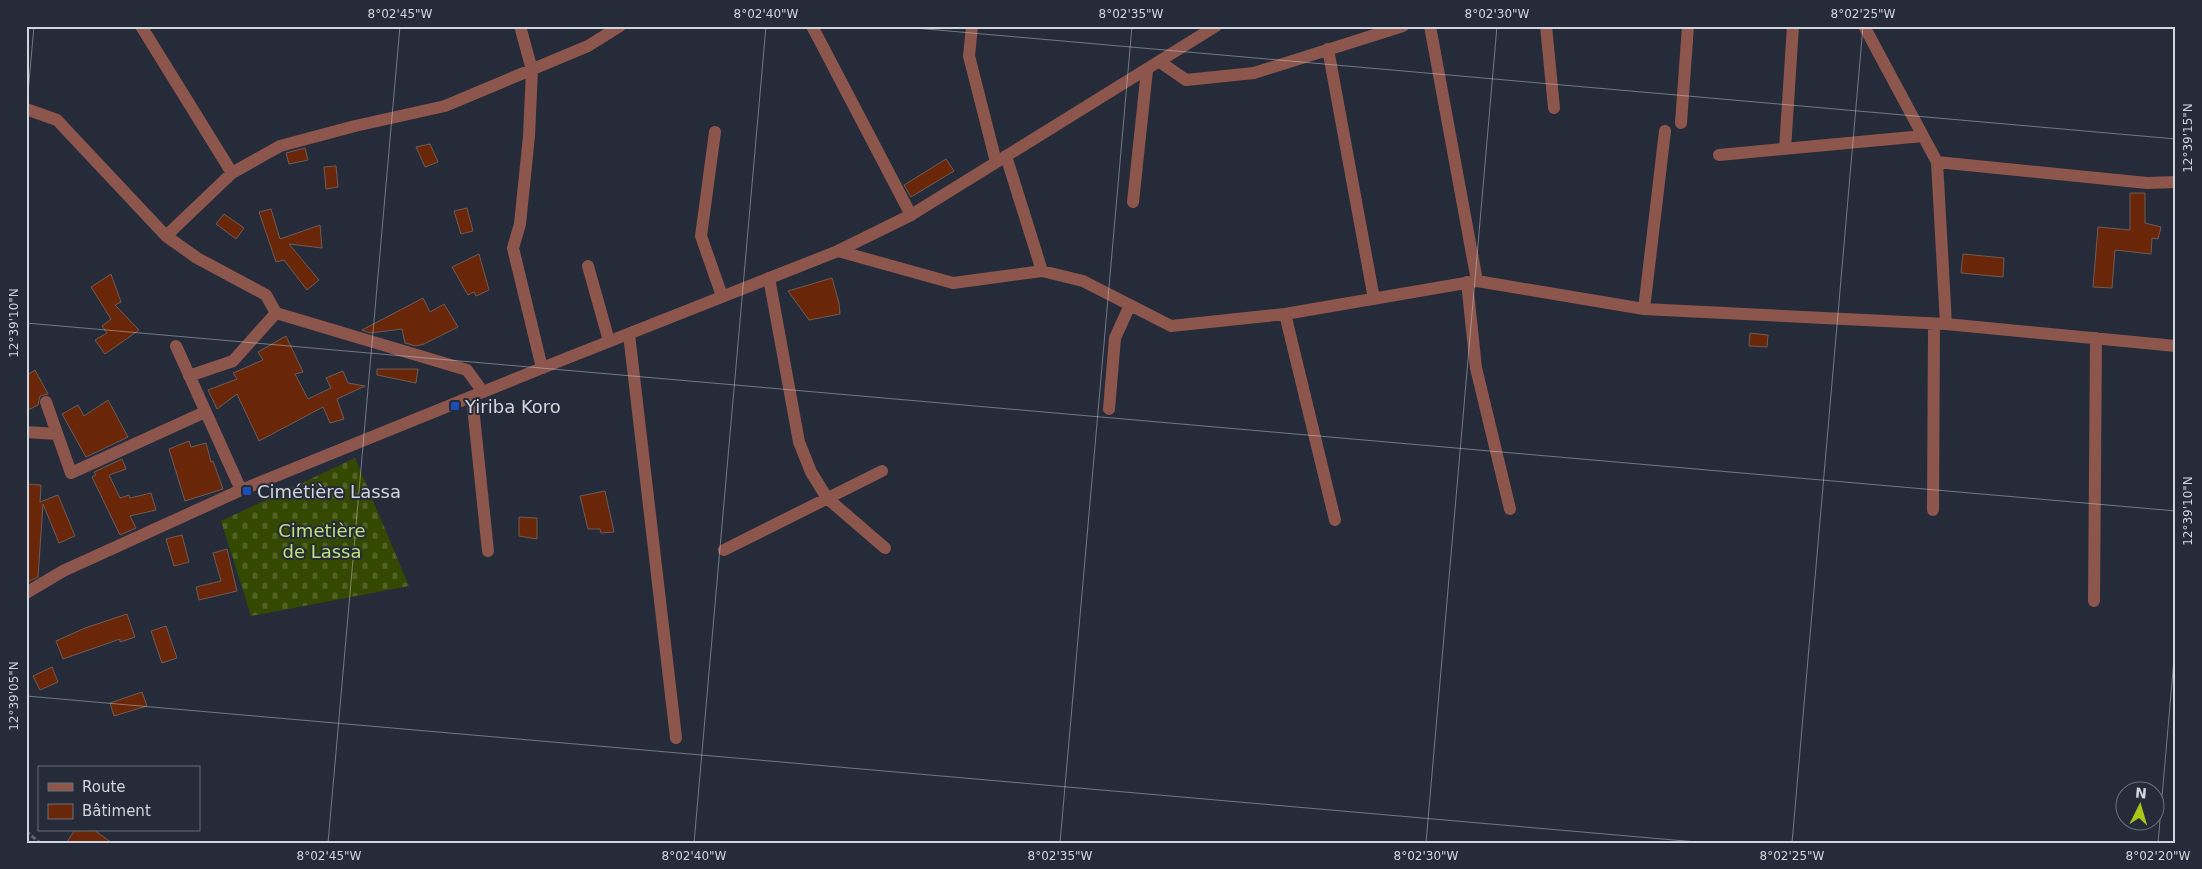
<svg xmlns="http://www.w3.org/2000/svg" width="2202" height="869" font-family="'DejaVu Sans',sans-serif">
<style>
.cemetery{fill:url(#cemetery-stones)}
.building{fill:#6a2609;stroke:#6d5c55}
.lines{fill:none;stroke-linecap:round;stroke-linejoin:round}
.path{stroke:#5f636f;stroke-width:3;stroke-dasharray:5 2.5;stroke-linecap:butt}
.minor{stroke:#8c564d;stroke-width:12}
.tertiary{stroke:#8c564d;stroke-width:12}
.ticks{fill:none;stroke:#d1d5dd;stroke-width:1;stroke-opacity:0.45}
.transit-dot{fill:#1a4fb4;stroke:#262b39;stroke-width:2}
.labels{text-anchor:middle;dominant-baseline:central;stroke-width:4;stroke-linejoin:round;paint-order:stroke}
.poi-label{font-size:18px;fill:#d1d5dd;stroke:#262b39;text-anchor:start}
.park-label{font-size:18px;fill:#bde17b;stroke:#262b39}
.neatline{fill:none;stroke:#d1d5dd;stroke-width:2}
.ticks-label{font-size:12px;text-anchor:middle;fill:#d1d5dd}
</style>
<defs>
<pattern id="cemetery-stones" width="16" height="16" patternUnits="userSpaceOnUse" patternTransform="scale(1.25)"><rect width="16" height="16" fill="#354800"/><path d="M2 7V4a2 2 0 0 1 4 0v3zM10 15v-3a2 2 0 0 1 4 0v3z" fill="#516225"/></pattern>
</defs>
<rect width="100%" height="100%" fill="#262b39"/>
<!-- cemetery -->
<path class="cemetery" d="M355 458 409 586 251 616 221 521Z"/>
<!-- building -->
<path class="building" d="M430 144 438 162 425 167 416 147Z
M305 148 308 160 289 164 286 153Z
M946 159 954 171 911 197 904 185Z
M336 166 338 187 326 189 324 167Z
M2130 193H2145V223L2161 227 2158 239 2152 238 2151 254 2115 250 2112 288 2093 287 2098 227 2130 230Z
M467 208 473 231 461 234 454 211Z
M271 209 280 239 320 225 322 248 289 244 319 280 307 290 284 260 276 262 259 212Z
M224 214 244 228 236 239 216 224Z
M479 254 489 290 476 296 474 292 468 295 452 267Z
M1963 254 2004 258 2003 277 1961 273Z
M111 274 121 302 115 305 139 330 105 354 95 340 107 333 102 326 111 319 91 287Z
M832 278 839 303 840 314 809 320 788 291Z
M423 298 430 312 444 304 458 327 424 344 416 346 405 343 402 329 370 333 362 330Z
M1750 333 1768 335 1767 347 1749 346Z
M286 336 303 372 295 374 308 399 331 388 326 378 343 371 348 383 365 386 337 399 344 419 330 423 323 407 259 441 237 394 217 409 208 390 237 379 233 373 263 360 258 352Z
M377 369H418L416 383 377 375Z
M35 370 48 394 40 396 38 405 26 411V376Z
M108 400 128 437 86 457 62 414 78 405 84 416Z
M189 441 191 447 206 443 211 462 213 461 223 489 185 501 169 449Z
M122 459 126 469 109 475 120 498 129 495 130 498 151 493 156 510 130 516 136 528 120 535 92 477 96 475 94 472Z
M26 484 41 485 40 502 58 495 75 536 59 543 43 504 38 577 26 583Z
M605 491 614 532 601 533 600 529H588L580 496Z
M519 517 537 518V539L519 536Z
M182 535 189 562 174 566 166 539Z
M227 549 237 591 199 600 196 587 221 581 213 553Z
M127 614 135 637 120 642V639L63 659 56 641 85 628Z
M166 626 177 658 162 663 151 631Z
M52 667 58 682 40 690 33 676Z
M142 692 147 706 114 716 110 703Z
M75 830H94L112 843H66Z"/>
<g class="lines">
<!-- path -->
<path class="path" d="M26 831 40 843"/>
<!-- minor -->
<path class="minor" d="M141 26 232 173
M520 26 532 70 529 136 520 224 513 248 542 368
M812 26 911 215
M972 26 969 56 996 162
M1430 26 1477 281
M1546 26 1554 108
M1864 26 1937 162 1946 324
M1328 49 1374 299
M1160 62 1186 80 1254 73 1403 26
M26 109 57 120 166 236 197 258 266 295 276 313 467 370 483 392
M1681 123 1688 26
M715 132 701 236 722 296
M1785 149 1793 26
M1719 155 1923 136
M1006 156 1042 271
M1937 162 2147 183 2176 182
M1133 202 1147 70
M166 236 232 173 280 146 355 126 445 106 588 46 620 26
M838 251 953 283 1042 271 1083 281 1171 326 1285 314 1477 281 1644 309 1946 324 2176 346
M588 266 609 341
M769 278 799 442 811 472 827 498 885 548
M1467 282 1476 368 1510 509
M1644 309 1665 131
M1285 314 1335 520
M629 334 676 738
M176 346 241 490
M189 376 233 361 276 313
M472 397 488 551
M46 402 71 473 205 412
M1109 409 1115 338 1130 305
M26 432 57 434
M1933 510 1934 324
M724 550 882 471
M2094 601 2096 338"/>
<!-- tertiary -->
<path class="tertiary" d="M26 593 63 571 241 490 542 368 838 251 911 215 1216 26"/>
</g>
<!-- ticks -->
<path class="ticks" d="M892 26 2176 139M26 115 34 26M26 323 2176 511M26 696 1708 843M328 843 400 26M694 843 766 26M1060 843 1132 26M1426 843 1497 26M1792 843 1863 26M2158 843 2176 636"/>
<!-- markers -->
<g class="transit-dot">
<rect x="450" y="401" width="10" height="10" rx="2.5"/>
<rect x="242" y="486" width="10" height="10" rx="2.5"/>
</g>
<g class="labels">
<!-- poi labels -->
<g class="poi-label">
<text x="465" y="406">Yiriba Koro</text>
<text x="257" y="491">Cimétière Lassa</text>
</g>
<!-- park labels -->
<g class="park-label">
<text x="322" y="530">Cimetière<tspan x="322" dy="21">de Lassa</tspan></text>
</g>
</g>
<!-- border -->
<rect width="2202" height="869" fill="none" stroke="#262b39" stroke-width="55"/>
<!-- legend -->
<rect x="38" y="766" width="162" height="65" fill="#262b39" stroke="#6a6f7b"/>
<rect x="48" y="783" width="25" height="8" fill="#8c564d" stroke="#6a6f7b"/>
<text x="82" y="792" font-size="15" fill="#d1d5dd">Route</text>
<rect x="48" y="804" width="25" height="15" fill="#6a2609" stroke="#6a6f7b"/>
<text x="82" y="816" font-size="15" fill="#d1d5dd">Bâtiment</text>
<!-- north arrow -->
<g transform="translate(2140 806) rotate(5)"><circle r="24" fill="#262b39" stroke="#6a6f7b"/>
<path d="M0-4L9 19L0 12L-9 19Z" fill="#aac718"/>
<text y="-8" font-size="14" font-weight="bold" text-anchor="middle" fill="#d1d5dd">N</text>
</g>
<rect x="28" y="28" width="2146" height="814" class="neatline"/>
<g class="ticks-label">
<text x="400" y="18">8°02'45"W</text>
<text x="766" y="18">8°02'40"W</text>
<text x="1131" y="18">8°02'35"W</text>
<text x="1497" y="18">8°02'30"W</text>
<text x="1863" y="18">8°02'25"W</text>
<text transform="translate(2188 138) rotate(-90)" y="4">12°39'15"N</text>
<text transform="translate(14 323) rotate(-90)" y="4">12°39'10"N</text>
<text transform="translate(2188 511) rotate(-90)" y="4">12°39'10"N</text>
<text transform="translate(14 696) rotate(-90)" y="4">12°39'05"N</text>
<text x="329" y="860">8°02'45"W</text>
<text x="694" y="860">8°02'40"W</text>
<text x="1060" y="860">8°02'35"W</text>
<text x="1426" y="860">8°02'30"W</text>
<text x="1792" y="860">8°02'25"W</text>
<text x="2158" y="860">8°02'20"W</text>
</g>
</svg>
